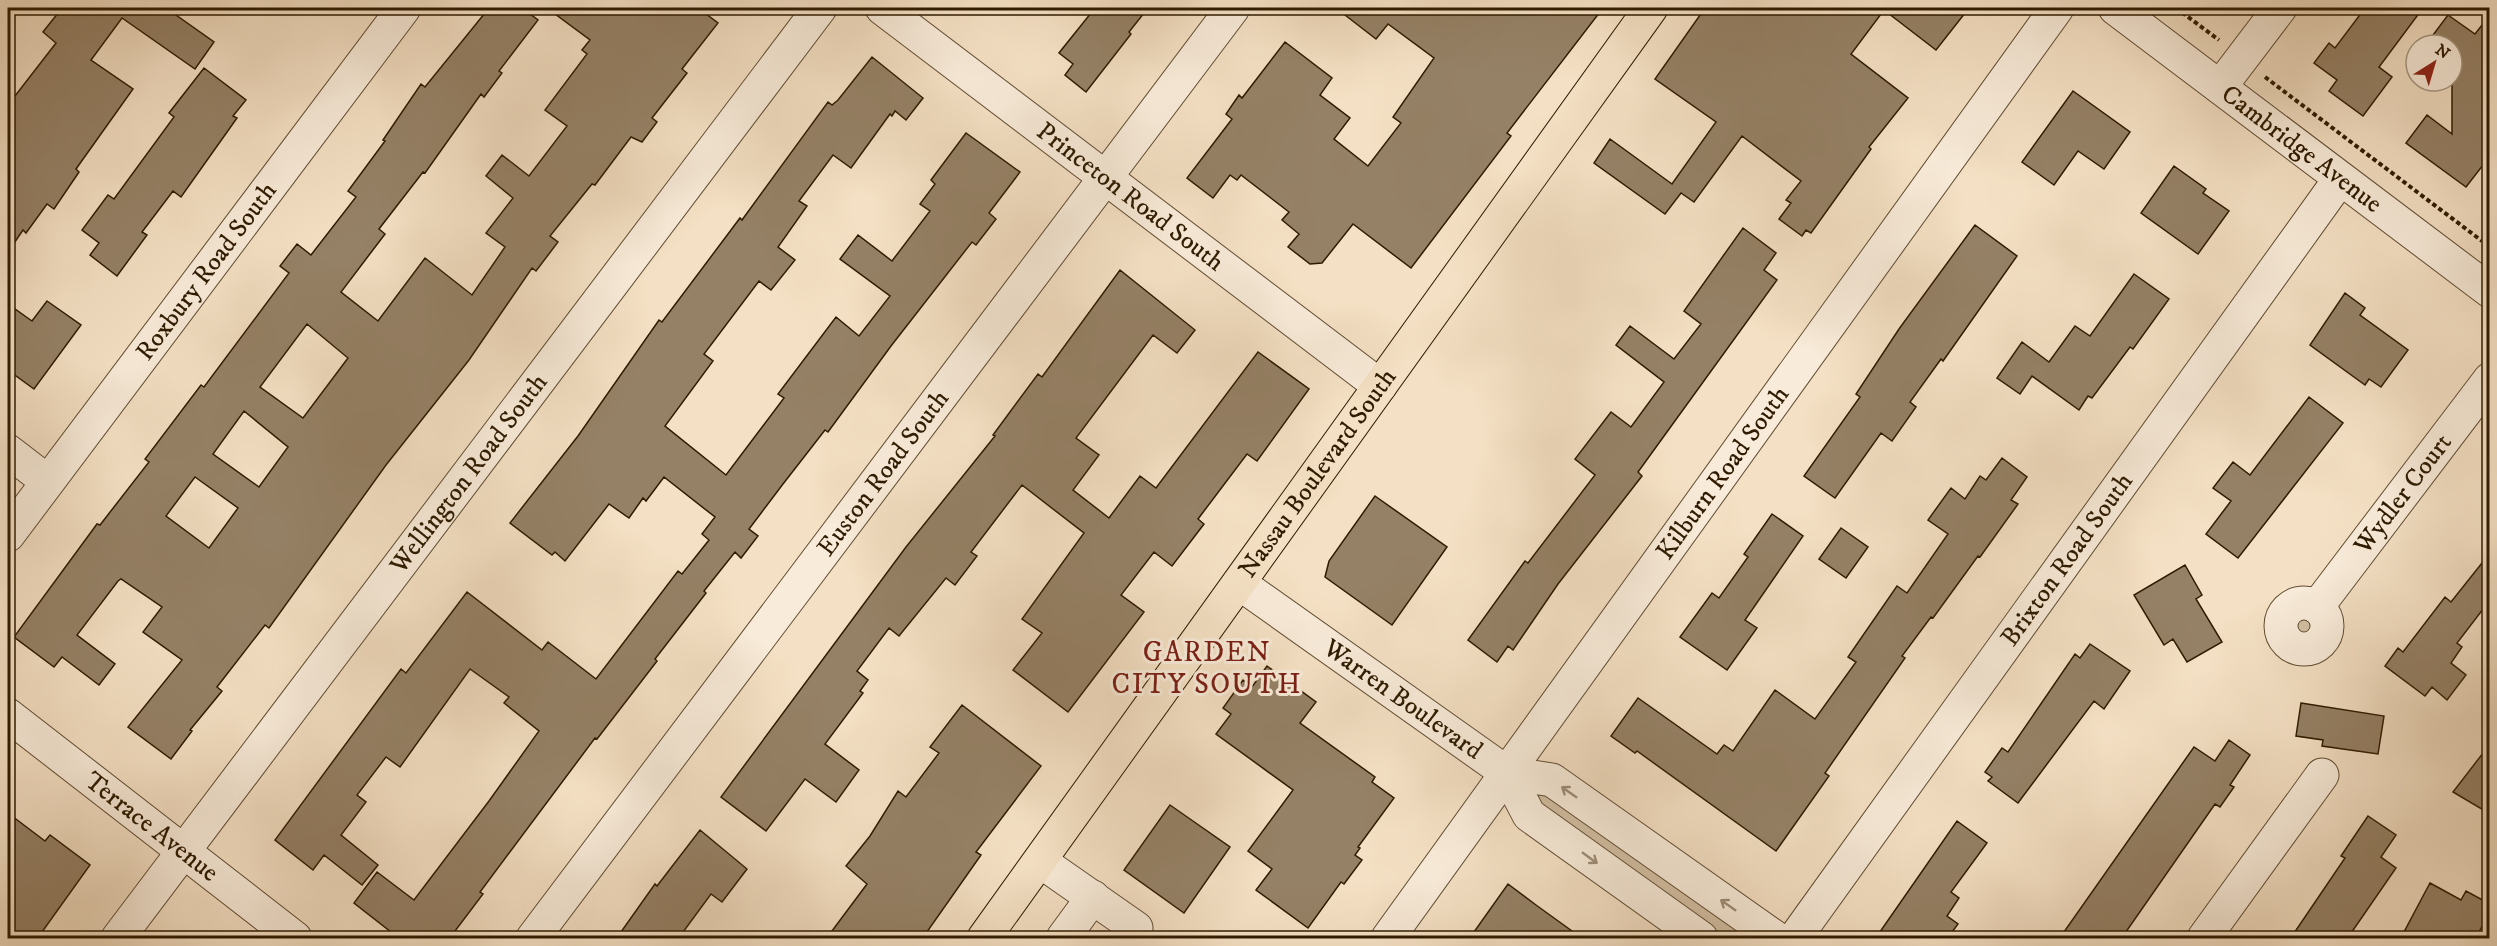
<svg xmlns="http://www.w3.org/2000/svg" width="2497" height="946" font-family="'IM FELL DW Pica',serif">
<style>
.green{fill:#d2bfa3;stroke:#806d52;stroke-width:1.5}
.building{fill:#958166;stroke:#2e1b01;stroke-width:1.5;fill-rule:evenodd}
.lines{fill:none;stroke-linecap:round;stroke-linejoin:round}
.minor-casing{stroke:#604c32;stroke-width:35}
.major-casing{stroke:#2e1b01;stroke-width:35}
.path{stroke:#2e1b01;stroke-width:4;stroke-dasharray:4.5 3;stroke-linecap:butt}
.minor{stroke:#f8ebd9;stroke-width:33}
.major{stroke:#f4e0c4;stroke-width:33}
.oneway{stroke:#9d8d78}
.labels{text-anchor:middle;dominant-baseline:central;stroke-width:6;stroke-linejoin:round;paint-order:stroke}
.street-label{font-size:26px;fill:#2e1b01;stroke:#f8ebd9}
.quarter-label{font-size:28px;letter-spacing:1.5px;fill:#7a1f14;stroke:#f8ebd9}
</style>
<rect width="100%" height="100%" fill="#f4e0c4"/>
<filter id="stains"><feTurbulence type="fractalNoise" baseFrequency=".00333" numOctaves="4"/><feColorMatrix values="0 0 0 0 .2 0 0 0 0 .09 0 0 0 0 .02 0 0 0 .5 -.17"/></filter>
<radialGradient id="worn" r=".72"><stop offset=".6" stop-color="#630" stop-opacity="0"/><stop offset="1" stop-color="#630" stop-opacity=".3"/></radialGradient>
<!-- green -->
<path class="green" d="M2286 626a17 17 0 1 1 34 0a17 17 0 1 1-34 0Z
M1507 773 1552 780 1776 938H1701L1529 815Z"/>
<!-- building -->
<path class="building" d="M62 8H166L214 42 195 69 122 18 91 60 133 89 76 169 79 172 54 209 47 204 26 233 23 230 8 252V105L56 43 43 32Z
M489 8H522L538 20 499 71 502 73 484 97 481 94 425 173 423 172 379 229 385 234 341 292 378 321 425 258 472 295 505 247 486 233 513 198 486 176 502 155 529 176 567 126 545 110 587 54 582 50 590 40 547 8H698L718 23 682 69 687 73 652 118 657 122 642 142 631 137 595 185 592 184 550 236 558 242 536 271 532 268 469 360 386 465 269 628 265 625 217 687 222 691 190 730 192 731 171 759 128 727 182 660 143 632 162 607 121 579 118 581 77 635 115 664 99 685 62 657 54 667 14 637 97 524 100 525 149 462 145 459 201 385 204 387 289 273 280 266 297 244 311 255 356 197 348 191 385 141 383 140 421 84 425 87ZM307 324 348 358 303 418 260 387ZM244 411 288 447 259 487 213 454ZM195 477 238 508 209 548 166 516Z
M1095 8H1148L1129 32 1131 34 1086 92 1065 75 1073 64 1059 53Z
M1336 8H1603L1507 133 1511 136 1411 268 1353 224 1322 263 1310 264 1288 247 1299 234 1282 220 1289 212 1241 175 1237 180 1230 175 1213 198 1187 178 1232 119 1226 114 1239 95 1242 98 1285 42 1332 78 1320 95 1350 118 1334 139 1368 166 1401 123 1393 117 1434 58 1388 24 1376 39Z
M1705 8H1969L1936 50 1884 10 1851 54 1908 98 1869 147 1871 149 1811 233 1806 230 1802 236 1779 219 1791 203 1786 200 1801 181 1742 136 1694 202 1681 193 1665 214 1594 163 1610 139 1672 184 1716 122 1655 79Z
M2365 8H2423L2379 67 2392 77 2363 116 2329 91 2337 80 2314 63 2329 43 2335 48Z
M2448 15 2475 34 2490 15V156L2466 187 2406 143 2427 115 2452 134V45H2447L2433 35Z
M872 57 923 98 906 120 895 111 892 116 890 114 851 168 833 155 799 201 807 206 778 247 795 260 771 290 759 281 704 354 713 361 665 426 726 475 784 398 778 394 836 317 859 336 890 296 840 259 858 235 892 261 930 211 920 204 935 184 931 180 966 133 1020 172 989 213 996 219 976 245 972 242 891 346 828 432 825 430 783 484 749 529 758 536 741 558 735 552 704 591 706 593 655 659 657 661 597 739 595 738 480 892 483 894 449 939H400L354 903 377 872 414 900 489 801 539 731 504 703 509 697 470 669 400 767 386 757 357 795 366 802 341 835 378 865 362 885 324 855 313 870 275 840 401 669 406 673 467 592 542 650 548 642 596 679 678 571 682 574 709 540 702 534 715 517 664 477 646 501 643 498 629 518 609 504 565 561 555 552 552 555 510 523 578 436 659 320 662 322 740 218 742 220 828 102 832 105 838 100Z
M204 68 246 100 233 116 237 118 181 197 173 191 142 232 147 235 117 276 90 255 99 243 82 230 108 195 114 199 174 117 169 113Z
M2073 91 2130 132 2104 169 2078 151 2054 185 2022 162Z
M2174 166 2206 189 2203 193 2229 211 2198 254 2141 213Z
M1975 225 2017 256 1943 361 1941 359 1910 402 1916 407 1892 441 1881 433 1835 498 1804 476 1860 397 1856 394 1899 329Z
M1743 228 1776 253 1764 270 1777 280 1638 472 1642 476 1558 584 1513 650 1508 646 1497 662 1468 640 1525 561 1528 563 1595 475 1575 459 1611 412 1631 427 1664 382 1616 345 1630 326 1674 359 1701 324 1684 311Z
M1120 270 1195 330 1177 353 1153 335 1076 438 1099 455 1073 490 1109 518 1140 476 1156 488 1258 352 1309 389 1257 461 1247 454 1198 519 1204 524 1172 566 1154 552 1121 595 1144 612 1068 712 1013 670 1042 633 1022 619 1084 533 1022 485 971 552 977 556 955 585 946 578 899 636 889 628 857 671 868 680 860 691 863 693 825 744 859 770 836 802 805 779 766 831 721 797 906 547 995 436 993 435 1038 374 1042 377Z
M2134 274 2169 299 2133 349 2130 347 2092 398 2088 396 2079 410 2032 376 2020 394 1997 378 2022 342 2049 362 2075 326 2090 336Z
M2345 293 2365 308 2360 315 2408 350 2381 387 2369 379 2365 385 2310 345Z
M47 301 81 325 34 389 8 370V304L32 321Z
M2309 397 2343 423 2238 558 2206 534 2231 501 2213 488 2233 462 2250 475Z
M2002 458 2027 477 2011 500 2018 504 1980 557 1978 556 1933 618 1931 617 1902 656 1905 658 1825 773 1829 776 1776 851 1637 751 1635 753 1611 736 1638 698 1717 754 1724 745 1733 751 1775 690 1815 719 1856 662 1848 657 1897 586 1907 593 1948 534 1928 520 1951 488 1965 499 1980 476 1986 480Z
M1375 496 1447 547 1392 625 1325 577 1329 561Z
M1772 514 1803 536 1745 620 1757 628 1727 670 1680 637 1712 593 1719 598 1748 557 1744 554Z
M1841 528 1868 547 1846 578 1819 559Z
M2490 553V600L2457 643 2462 647 2451 663 2466 675 2447 700 2432 687 2425 696 2385 666 2398 648 2403 652 2445 597 2451 602Z
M2185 565 2202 595 2196 599 2222 642 2187 662 2173 639 2164 645 2134 595Z
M2090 644 2130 671 2104 709 2094 701 2018 803 1988 781 1992 777 1985 772 2002 748 2008 752 2075 654 2080 658Z
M1267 666 1316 702 1300 723 1375 777 1372 782 1394 798 1358 847 1360 848 1355 855 1362 860 1344 884 1341 882 1308 928 1256 890 1272 869 1248 851 1293 790 1216 734 1231 714 1223 708 1243 680 1252 687Z
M2301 703 2384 716 2378 754 2322 746 2323 740 2296 736Z
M962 705 1041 766 976 852 981 855 922 939H826L867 884 846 866 870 836 898 791 906 797 939 753 930 747Z
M2229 740 2250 755 2230 785 2234 787 2220 807 2215 804 2121 939H2059L2194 747 2215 761Z
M2490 744V814L2453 792Z
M1170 805 1230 847 1184 913 1124 870Z
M8 813 45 841 50 835 90 865 37 939H8Z
M2368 816 2396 835 2381 857 2396 868 2347 939H2290L2345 858 2341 856Z
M1957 821 1987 843 1951 892 1959 898 1947 916 1958 924 1947 939H1875Z
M700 830 747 869 722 902 711 894 678 939H616L655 884 657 886Z
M2430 883 2461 900 2466 891 2490 904V912L2475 939H2416L2404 932Z
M1508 884 1536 905 1583 939H1469Z"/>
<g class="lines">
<defs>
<g id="minor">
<path id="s1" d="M882 8 1380 386"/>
<path id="s2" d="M2115 8 2490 291"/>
<path d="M2220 87 2280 8"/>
<path d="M8 451 47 481"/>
<path id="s3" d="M8 535 404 8"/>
<path id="s4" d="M1239 583 1507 773 1529 815 1701 938"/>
<circle cx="2304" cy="626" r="23"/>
<path id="s5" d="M2317 607 2490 379"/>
<path id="s6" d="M8 715 295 938"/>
<path d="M1507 773 1552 780 1776 938"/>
<path d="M1040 861 1136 928 1128 938"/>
<path id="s7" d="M118 938 820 8"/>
<path id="s8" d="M533 938 1233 8"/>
<path d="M1063 938 1093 897"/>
<path id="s9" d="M1388 938 2057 8"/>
<path id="s10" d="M1795 938 2340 179"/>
<path d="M2204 938 2322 775"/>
</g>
<g id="major">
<path id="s11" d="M984 938 1651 8"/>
</g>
</defs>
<!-- minor casing -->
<use href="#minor" class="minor-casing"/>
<!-- major casing -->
<use href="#major" class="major-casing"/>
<!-- path -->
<path class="path" d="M2176 8 2219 40
M2265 77 2482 241"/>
<!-- minor -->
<use href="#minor" class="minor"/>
<!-- major -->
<use href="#major" class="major"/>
</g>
<!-- one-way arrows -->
<defs><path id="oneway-shaft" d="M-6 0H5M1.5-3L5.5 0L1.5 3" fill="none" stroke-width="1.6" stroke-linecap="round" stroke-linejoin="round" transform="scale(1.5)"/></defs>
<g class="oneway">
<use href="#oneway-shaft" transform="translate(1569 792) rotate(-145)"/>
<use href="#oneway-shaft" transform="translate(1590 858) rotate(36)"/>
<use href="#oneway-shaft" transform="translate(1728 905) rotate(-145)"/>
</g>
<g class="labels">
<!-- street labels -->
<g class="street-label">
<text stroke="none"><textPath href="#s2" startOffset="234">Cambridge Avenue</textPath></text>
<text stroke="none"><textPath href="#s1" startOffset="312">Princeton Road South</textPath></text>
<text stroke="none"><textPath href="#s3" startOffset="330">Roxbury Road South</textPath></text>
<text stroke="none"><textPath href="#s7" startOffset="582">Wellington Road South</textPath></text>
<text stroke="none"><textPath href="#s8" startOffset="582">Euston Road South</textPath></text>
<text stroke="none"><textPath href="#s11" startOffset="572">Nassau Boulevard South</textPath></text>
<text stroke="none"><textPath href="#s9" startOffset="573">Kilburn Road South</textPath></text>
<text stroke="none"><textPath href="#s5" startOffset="142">Wydler Court</textPath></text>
<text stroke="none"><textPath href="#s10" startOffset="466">Brixton Road South</textPath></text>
<text stroke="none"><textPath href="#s4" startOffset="201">Warren Boulevard</textPath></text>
<text stroke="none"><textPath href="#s6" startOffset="182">Terrace Avenue</textPath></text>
</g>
<!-- quarter labels -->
<g class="quarter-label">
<text x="1207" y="652">GARDEN<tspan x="1207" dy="32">CITY SOUTH</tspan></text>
</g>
</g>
<!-- margin -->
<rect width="2497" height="946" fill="none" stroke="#f4e0c4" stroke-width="30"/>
<rect x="9" y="9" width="2479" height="928" fill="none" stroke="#2e1b01" stroke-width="3"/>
<rect x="15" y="15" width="2467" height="916" fill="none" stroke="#2e1b01" stroke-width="1.5"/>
<!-- north arrow -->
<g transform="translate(2434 63) rotate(37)"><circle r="28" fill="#f8ebd9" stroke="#a79883" stroke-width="1.5"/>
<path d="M0-4.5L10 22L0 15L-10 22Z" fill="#8f2418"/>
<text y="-9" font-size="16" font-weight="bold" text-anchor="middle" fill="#2e1b01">N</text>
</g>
<rect width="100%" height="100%" filter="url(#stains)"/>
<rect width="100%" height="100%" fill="url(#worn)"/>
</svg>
